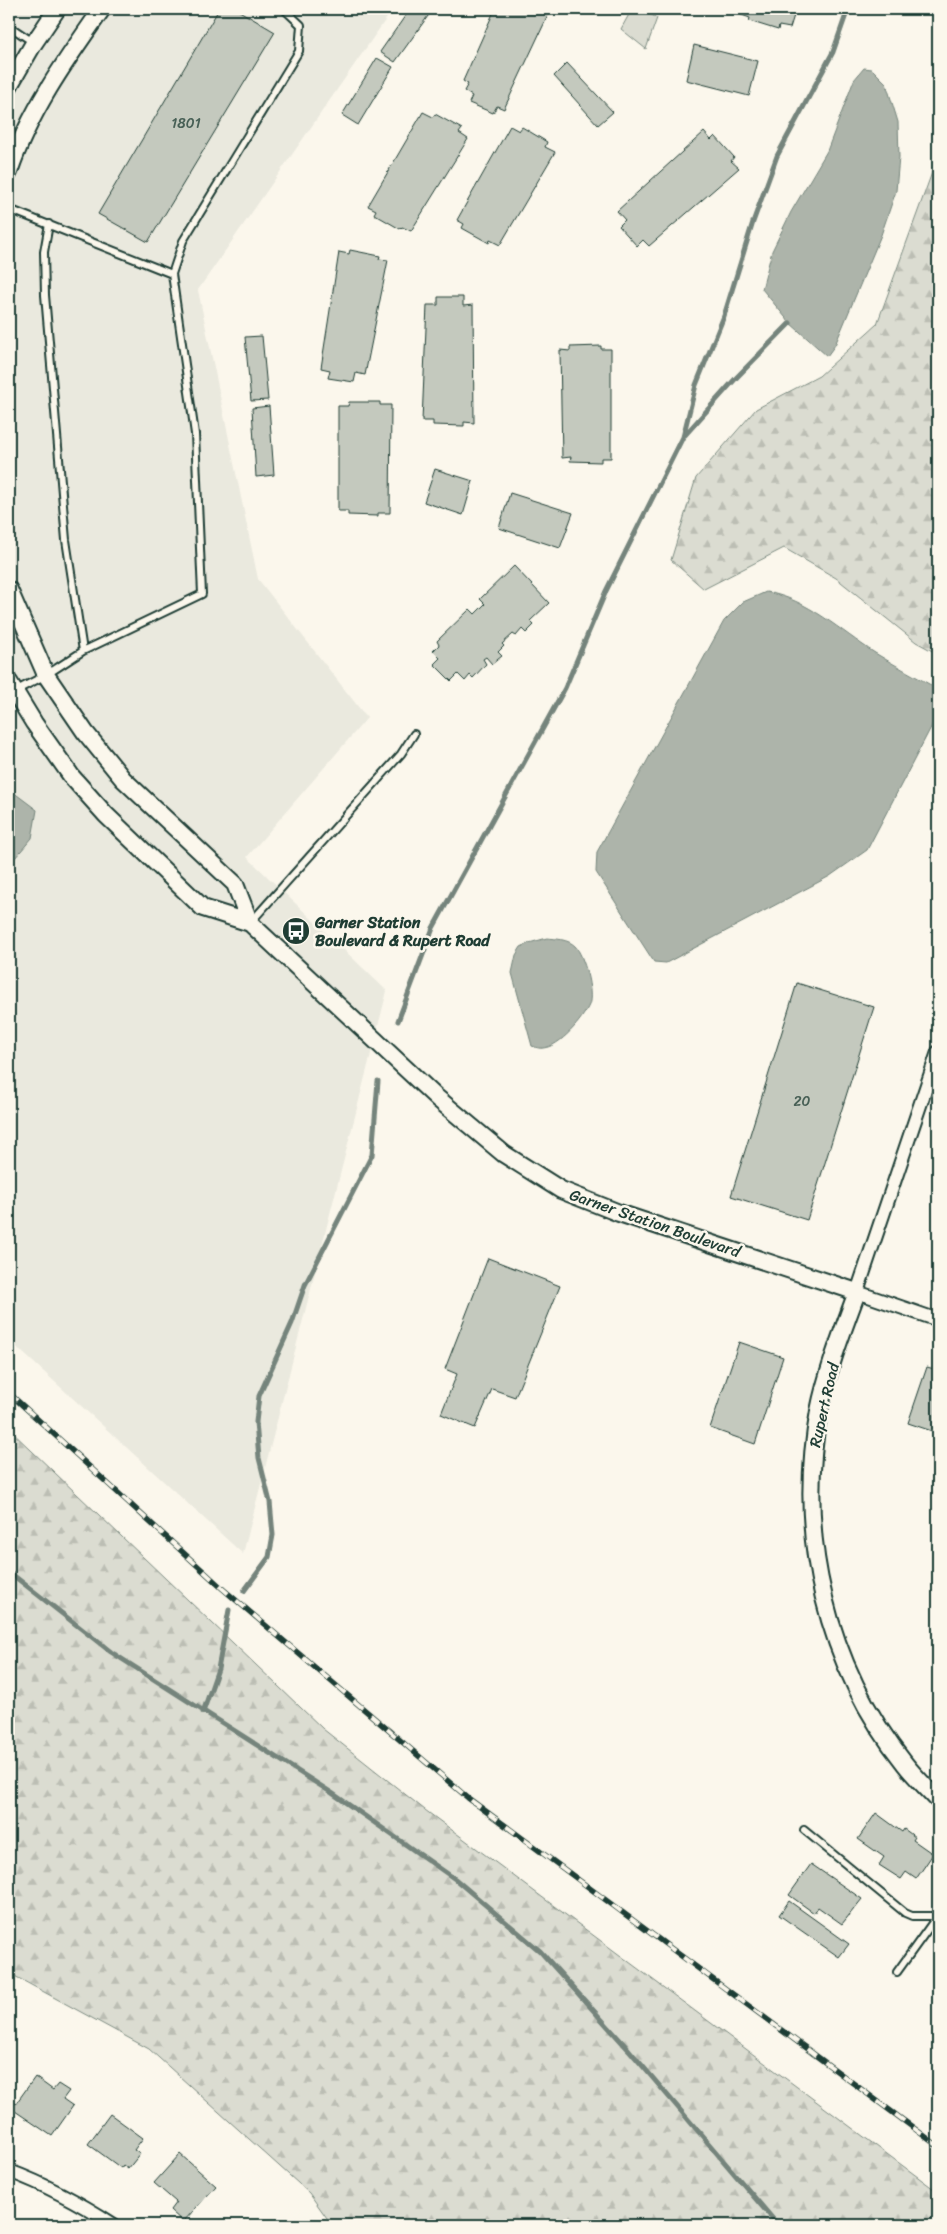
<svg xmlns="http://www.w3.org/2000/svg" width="947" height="2234" font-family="Sriracha,sans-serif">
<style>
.built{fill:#eae9de}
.green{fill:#dbdcd1;stroke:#7d8c82}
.forest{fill:url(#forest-firs);stroke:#7d8c82}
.water{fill:#adb4aa;stroke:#74847b}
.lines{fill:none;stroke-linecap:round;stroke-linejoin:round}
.stream{stroke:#74847b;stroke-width:5}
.building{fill:#c4c9be;stroke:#1f3d34}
.service-casing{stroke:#1f3d34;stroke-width:10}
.minor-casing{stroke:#1f3d34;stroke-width:16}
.tertiary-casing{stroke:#1f3d34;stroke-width:20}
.service{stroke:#fbf7ec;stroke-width:6}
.minor{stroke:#fbf7ec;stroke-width:12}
.tertiary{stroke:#fbf7ec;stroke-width:16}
.rail-casing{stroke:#1f3d34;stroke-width:5.5}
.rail{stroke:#fbf7ec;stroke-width:4;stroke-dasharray:11;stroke-linecap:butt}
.labels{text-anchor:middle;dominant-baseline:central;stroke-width:5;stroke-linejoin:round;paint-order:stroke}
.number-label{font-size:14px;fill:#486056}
.poi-label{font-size:16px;font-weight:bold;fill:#1f3d34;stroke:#fbf7ec;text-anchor:start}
.street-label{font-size:16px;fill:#1f3d34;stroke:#fbf7ec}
</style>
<defs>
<pattern id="forest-firs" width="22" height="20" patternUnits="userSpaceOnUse" patternTransform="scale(1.25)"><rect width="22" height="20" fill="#dbdcd1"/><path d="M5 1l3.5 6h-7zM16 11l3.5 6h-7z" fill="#bcbeb4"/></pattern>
</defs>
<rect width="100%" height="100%" fill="#fbf7ec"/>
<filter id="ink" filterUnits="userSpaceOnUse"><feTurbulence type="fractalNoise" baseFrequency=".02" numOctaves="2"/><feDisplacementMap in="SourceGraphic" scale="10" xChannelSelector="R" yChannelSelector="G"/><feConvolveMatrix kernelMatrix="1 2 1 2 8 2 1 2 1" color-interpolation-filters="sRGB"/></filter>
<g filter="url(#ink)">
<!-- built -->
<path class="built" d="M9 9H393L198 290 258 579 367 718 247 857 387 991 243 1554 9 1340Z"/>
<!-- green -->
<path class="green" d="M632 9H641L657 18 646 49 621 29Z"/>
<!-- forest -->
<path class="forest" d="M934 167 938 169V654L916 642 836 578 784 548 704 589 671 560 696 478 756 409 819 376 877 324Z
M9 1429 323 1729 425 1810 938 2192V2225H332L309 2193 149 2049 9 1973Z"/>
<!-- water -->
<path class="water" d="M864 68 872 69 886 83 898 122 899 157 896 191 881 235 835 345 827 356 790 323 762 289 772 251 791 212 827 151 854 80Z
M766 592C808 599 840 631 875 653 896 666 917 677 938 689V714L867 850 830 876 666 963 654 962 596 872 597 852 724 621 743 602Z
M9 789 37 810 32 838 9 865Z
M547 938C556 939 568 939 575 946 584 955 594 993 589 1005 583 1019 560 1047 543 1048 540 1049 535 1047 532 1046L512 973 516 955 521 947 529 943Z"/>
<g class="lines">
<!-- stream -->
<path class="stream" d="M685 435 737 377 790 323
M398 1021 433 928 565 688 606 591 683 437 696 385 724 316 753 222 777 156 833 52 848 9
M9 1572 111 1652 332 1793 455 1879 540 1951 629 2050 778 2225
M244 1591 269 1557 273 1535 270 1502 259 1458 256 1422 259 1396 292 1323 305 1285 372 1155 378 1081
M203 1712 218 1669 229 1610"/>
</g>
<!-- building -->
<path class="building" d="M219 9H236L275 32 148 242 98 214Z
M410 9H433L395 62 380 52Z
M495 9H551L504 109 497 106 493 113 469 103 472 96 464 91 468 84 463 81Z
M740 9H796L790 28 779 26 778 30 749 21 750 18 739 14Z
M694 45 758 61 749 96 686 80Z
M377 58 393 67 358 125 342 115Z
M567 63 613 112 598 125 554 76Z
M423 112 433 117 435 114 462 129 459 133 468 139 411 231 402 227 400 229 374 214 376 210 368 206Z
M510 126 519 131 522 127 547 142 545 147 555 152 500 245 490 240 489 243 462 228 464 224 457 220Z
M704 132 711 140 715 136 734 157 731 161 739 168 649 246 643 240 637 246 619 226 625 220 617 211Z
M350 250 380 256 379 259 388 260 365 375 356 373 354 382 328 378 330 370 321 368 339 252 349 254Z
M438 297H463V306L473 305 474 423 464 422V426L433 425V421H422L427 305H438Z
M262 336 268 400 251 401 245 337Z
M601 346V349H611V458H601V462L570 461 571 457 562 458 560 350 570 351V347Z
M349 402H380V405H391L390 513H378V516L348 515V511H338V406H348Z
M269 406 274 475 256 477 252 408Z
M435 469 473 481 463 515 424 502Z
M510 493 573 513 560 548 499 528Z
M514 566 549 603 530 621 534 625 526 633 522 629 516 636 513 634 502 644 504 646 498 652 502 656 492 664 486 657 483 659 486 664 473 678 470 675 465 681 458 674 451 681 434 664 440 658 433 651 439 645 437 641 470 609 475 614 485 604 480 599Z
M797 983 874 1007 807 1220 731 1196Z
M488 1258 560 1286 515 1397 492 1389 475 1428 441 1414 457 1374 445 1369Z
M739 1342 783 1357 755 1444 710 1428Z
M927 1367 938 1370V1433L908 1423Z
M876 1813 902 1832 904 1829 915 1837 913 1840 933 1854 916 1879 906 1872 901 1879 879 1865 884 1857 858 1839Z
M811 1864 862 1899 842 1924 818 1907 814 1913 789 1895Z
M789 1901 849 1944 839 1957 779 1915Z
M35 2077 53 2090 58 2084 69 2091 63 2099 73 2106 52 2136 12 2109Z
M110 2114 143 2138 134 2150 140 2154 128 2169 123 2165 121 2168 88 2144Z
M180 2154 216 2186 183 2222 170 2210 176 2202 154 2183Z"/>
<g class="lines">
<defs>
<path id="service" d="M9 26 33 42
M9 209 172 274 183 241 299 51 301 25 284 9
M49 224 44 252 45 295 66 540 83 651
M15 691 46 675 83 651 202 594 195 434 172 274
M251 922 401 754 414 734
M804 1830 905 1913 912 1916H937
M897 1972 938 1915"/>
<path id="minor" d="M938 1052 857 1292 938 1320
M9 2171C47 2185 80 2203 114 2225"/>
<path id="tertiary" d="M9 86 34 43 57 9
M9 172C29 112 66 60 102 9
M9 590 46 675 85 732 123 779 235 884 250 923
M9 682 34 723 72 777 106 815 203 908 250 923 437 1098 504 1154 561 1190 619 1213 857 1292C843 1330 827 1371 819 1411 796 1535 826 1665 905 1764 915 1777 927 1788 938 1800"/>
</defs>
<!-- service casing -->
<use href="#service" class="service-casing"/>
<!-- minor casing -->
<use href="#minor" class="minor-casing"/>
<!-- tertiary casing -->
<use href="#tertiary" class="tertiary-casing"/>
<!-- service -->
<use href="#service" class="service"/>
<!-- minor -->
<use href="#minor" class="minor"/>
<!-- tertiary -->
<use href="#tertiary" class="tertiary"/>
<defs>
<path id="rail" d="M9 1393 223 1589 468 1798 938 2146"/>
</defs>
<!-- rail casing -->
<use href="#rail" class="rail-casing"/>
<!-- rail -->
<use href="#rail" class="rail"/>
</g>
</g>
<!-- icons -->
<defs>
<symbol id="bus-disc" viewBox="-11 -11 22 22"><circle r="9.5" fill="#1f3d34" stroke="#fbf7ec"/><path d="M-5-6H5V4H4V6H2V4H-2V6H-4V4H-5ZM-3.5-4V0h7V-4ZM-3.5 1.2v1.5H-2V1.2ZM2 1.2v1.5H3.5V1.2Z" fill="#fff"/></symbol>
</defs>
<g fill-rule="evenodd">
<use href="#bus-disc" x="280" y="915" width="32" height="32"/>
</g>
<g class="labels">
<!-- number labels -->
<g class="number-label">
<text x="186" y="123">1801</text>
<text x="802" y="1101">20</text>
</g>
<!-- poi labels -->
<g class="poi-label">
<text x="315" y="922">Garner Station<tspan x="315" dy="18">Boulevard &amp; Rupert Road</tspan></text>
</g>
<!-- street labels -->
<g class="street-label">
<text transform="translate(655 1223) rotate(19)">Garner Station Boulevard</text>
<text transform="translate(824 1405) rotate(-77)">Rupert Road</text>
</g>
</g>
<!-- margin -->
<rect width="947" height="2234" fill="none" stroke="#fbf7ec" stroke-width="30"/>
<rect x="15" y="15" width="917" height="2204" fill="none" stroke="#1f3d34" stroke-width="2" filter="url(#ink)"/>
</svg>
